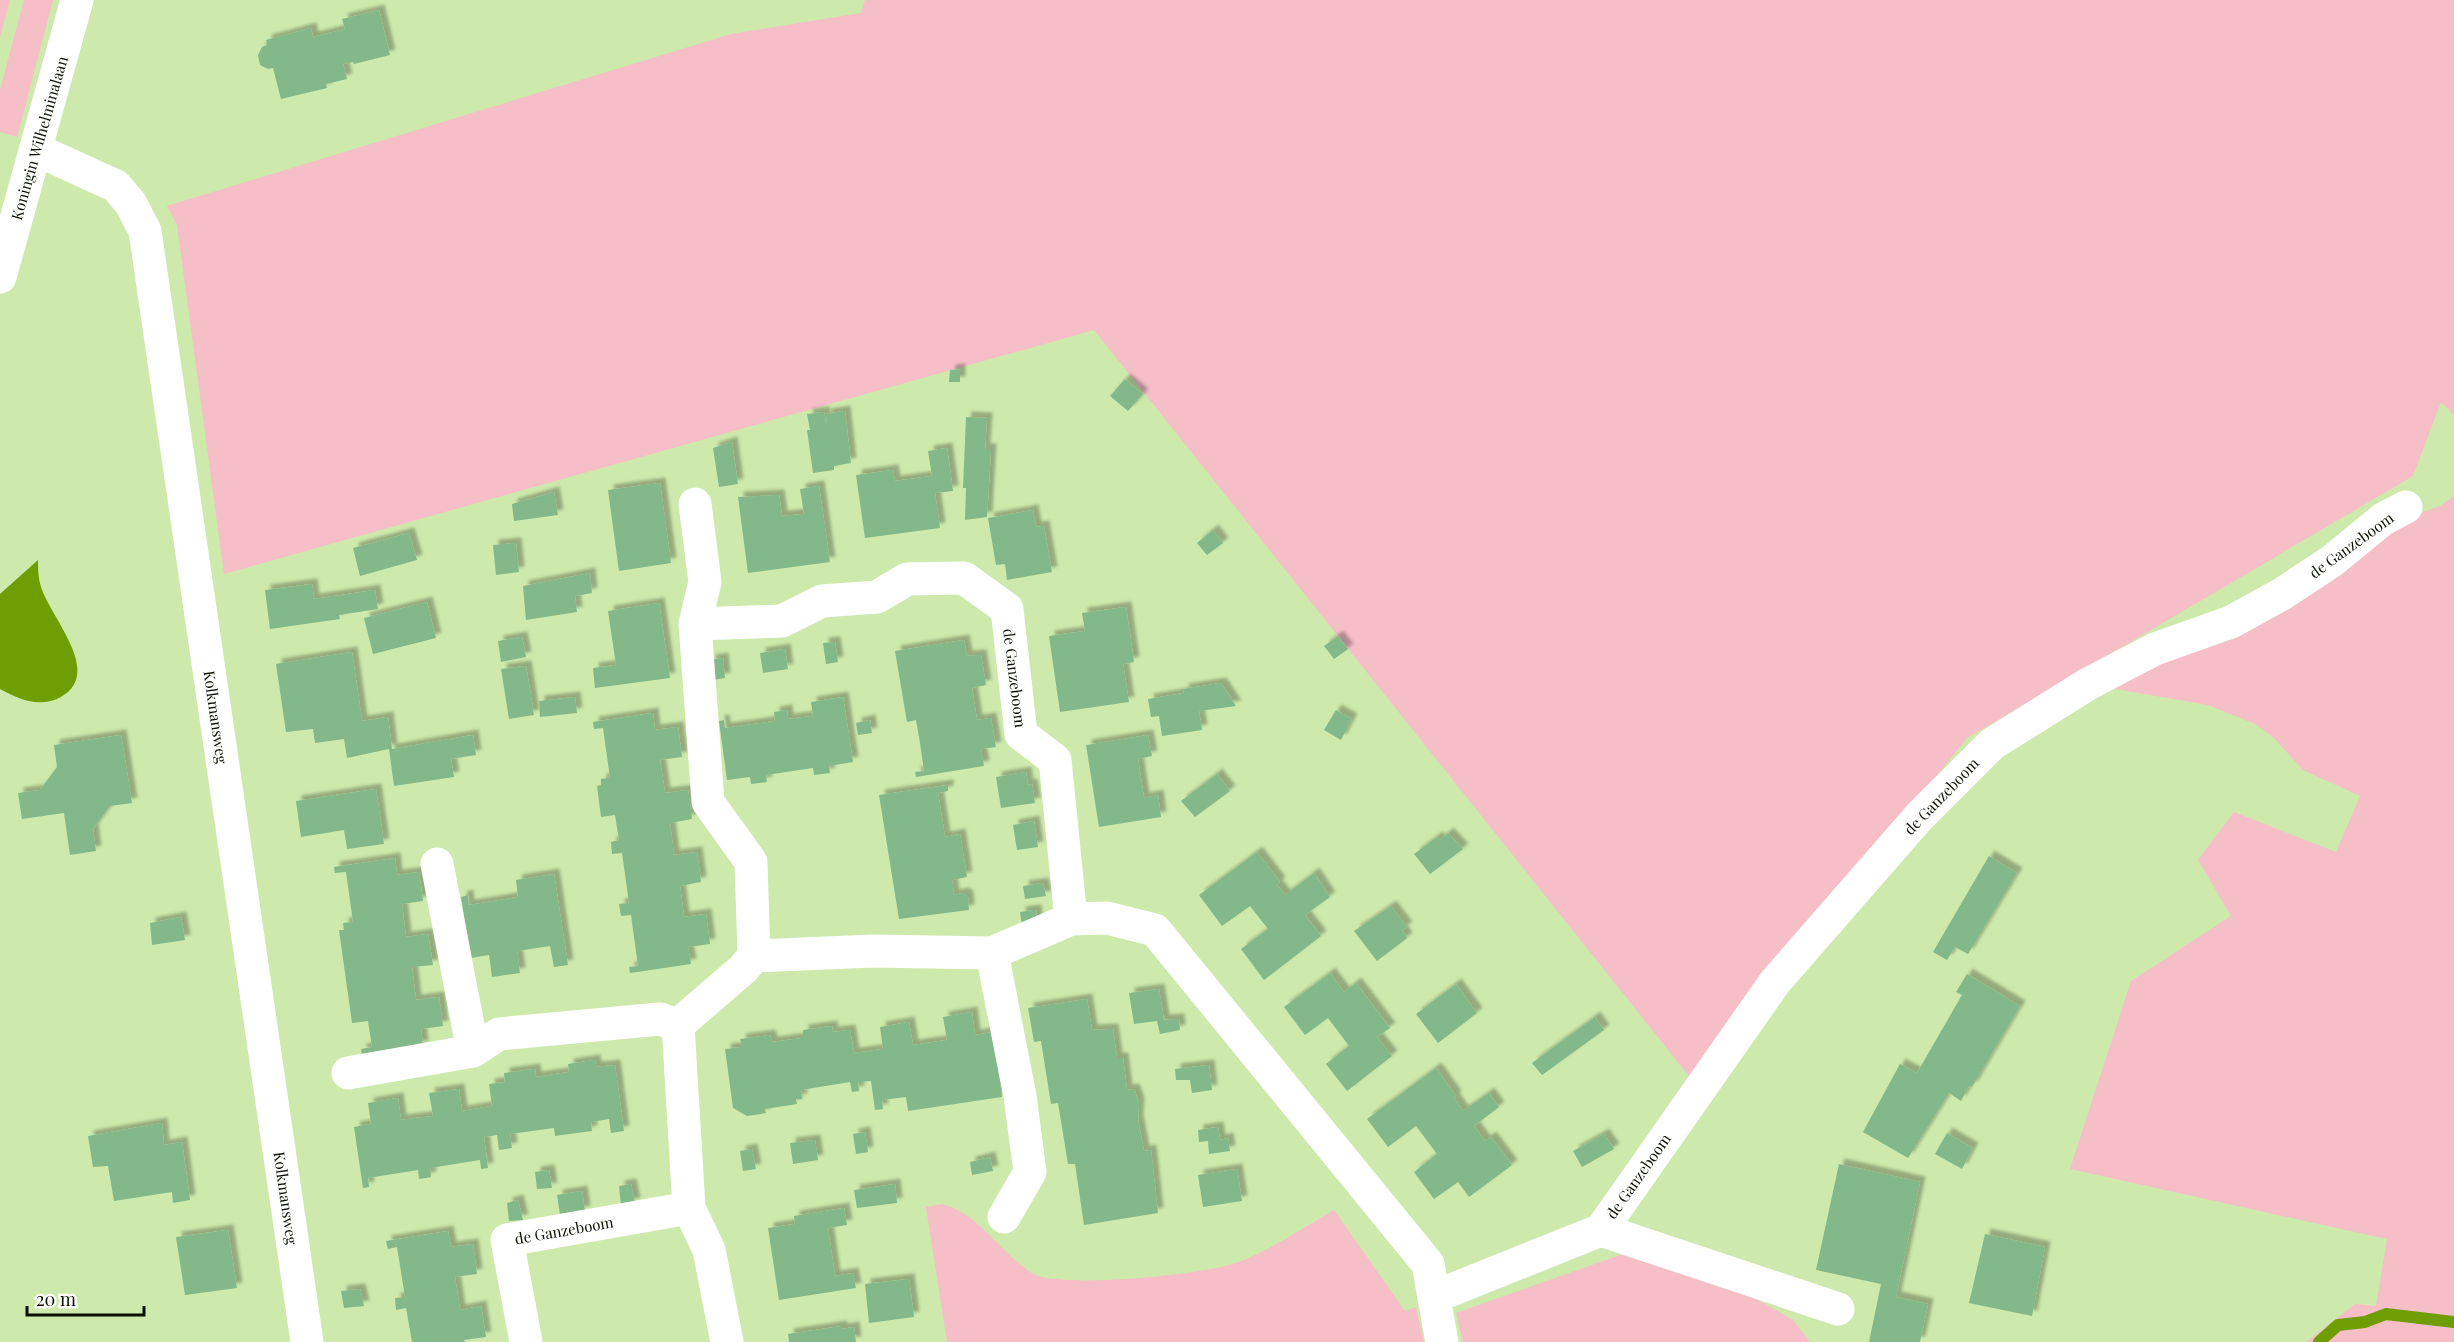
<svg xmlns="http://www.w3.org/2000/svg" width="2454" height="1342" font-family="'Playfair Display',serif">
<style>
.green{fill:#f6bec7}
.water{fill:#6f9d04}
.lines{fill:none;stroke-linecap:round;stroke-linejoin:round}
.stream{stroke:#6f9d04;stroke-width:12}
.building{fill:#83b88a;filter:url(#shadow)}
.minor{stroke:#fff;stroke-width:33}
.labels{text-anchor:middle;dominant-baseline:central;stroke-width:4.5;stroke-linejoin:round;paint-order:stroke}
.street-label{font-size:15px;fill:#081100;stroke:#fefefe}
</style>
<defs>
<filter id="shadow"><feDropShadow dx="5.5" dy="-5.5" stdDeviation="1.5" flood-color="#0004"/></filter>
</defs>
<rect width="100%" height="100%" fill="#cde9ab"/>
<!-- green -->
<path class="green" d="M0 0H10L0 37Z
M24 0H53L17 137 0 132V90Z
M865 0H2454V415L2441 402 2413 476 1967 738 1692 1080 1094 330 224 574 177 225 167 206 731 34 861 13Z
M2454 496V1342H2306L2355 1304 2376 1306 2387 1239 2070 1169 2131 981 2231 916 2198 860 2234 812 2336 852 2360 796 2303 770 2274 738 2255 724 2208 705 2104 687 2367 532 2440 506Z
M942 1204C976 1213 994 1244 1020 1264 1025 1267 1030 1273 1035 1275 1070 1288 1203 1275 1239 1262 1272 1249 1303 1228 1334 1210L1405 1311 1416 1307 1424 1342H947L926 1207Z
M1623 1254 1749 1295 1792 1319 1810 1342H1463L1456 1313Z"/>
<!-- water -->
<path class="water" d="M38 560C38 569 38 578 41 587 51 619 107 676 57 699 37 707 18 699 0 689V594Z"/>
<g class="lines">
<!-- stream -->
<path class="stream" d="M2319 1342 2338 1325 2365 1322 2386 1314 2454 1322"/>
</g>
<!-- building -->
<path class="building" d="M379 10 390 55 354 64 353 62 343 64 347 79 326 84 327 88 281 99 273 68 268 69 260 65 258 55 262 47 267 45 266 40 311 28 313 37 345 29 342 19Z
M960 369V382H949L950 370Z
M1125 379 1143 394 1128 411 1110 396Z
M845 411 851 463 834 466V470L813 473 807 430H810L807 414 824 412 827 427 826 414Z
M966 417 987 418 985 449H991L987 517 965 520 966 488H963Z
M732 442 738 484 719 487 713 448Z
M947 448 953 491 935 493 940 528 865 538 856 475 893 470 895 481 932 476 928 451Z
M660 483 671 563 619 571 608 490Z
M819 486 830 562 748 573 738 497 779 495 782 516 804 514 800 489Z
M554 492 558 515 514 521 512 504Z
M1033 510 1036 527 1044 526 1052 572 1007 580 1005 564 996 565 988 518Z
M1213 530 1223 543 1207 555 1197 543Z
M409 533 417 560 360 576 353 548Z
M516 543 519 572 496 575 493 545Z
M590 573 592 593 575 596 577 612 526 620 523 586Z
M312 584 314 599 375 590 378 609 339 615 340 619 270 629 265 590Z
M427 602 436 638 373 654 364 618Z
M659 603 670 678 595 688 593 668 616 665 608 611Z
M1126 607 1134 662 1123 664 1129 702 1060 712 1049 636 1085 631 1082 613Z
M1338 636 1348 649 1334 659 1324 646Z
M522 637 526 657 501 662 498 641Z
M964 640 967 656 981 655 986 685 972 688 977 720 991 718 996 747 981 749 984 766 916 777 915 772 924 771 920 743 916 720 907 722 895 651Z
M835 642 838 662 826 664 823 643Z
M785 649 788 669 763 673 760 653Z
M352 652 362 721 388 717 392 749 473 735 476 755 451 759 454 777 394 786 389 749 347 758 344 739 315 743 313 729 286 732 276 664Z
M723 658 725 678 713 680 710 660Z
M526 666 534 715 509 719 501 669Z
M1221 683 1236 706 1199 711 1202 730 1162 736 1159 716 1151 717 1148 699 1184 693 1183 689Z
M575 697 577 713 540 717 539 701Z
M843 697 853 762 829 766 830 773 814 775 813 768 766 775 767 782 751 784 750 777 727 780 719 721 724 720 725 728 775 721 774 712 781 711 787 710 788 719 813 716 811 702Z
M1336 710 1352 719 1341 740 1324 730Z
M653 713 655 730 678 727 682 757 660 760 665 793 688 790 692 819 670 823 674 855 697 852 701 882 680 886 684 917 706 914 710 944 688 947 691 964 630 973 629 967 638 966 631 915 621 916 619 904 629 903 622 853 612 854 611 842 619 840 615 815 601 817 597 786 601 785V779L610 778 603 728 594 729 593 722Z
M870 720 872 733 858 735 856 723Z
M121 735 132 803 110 806 93 829 96 851 70 855 64 813 22 819 18 793 40 790 57 767 54 745Z
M1148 735 1152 756 1138 759 1144 798 1158 795 1161 817 1099 827 1086 745Z
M1026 772 1028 785 1032 784 1035 803 1001 808 996 777Z
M1217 774 1230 791 1195 817 1181 801Z
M948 785V791L938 793 945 837 960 834 967 877 952 880 954 895 964 893 968 897 969 910 899 919 879 795Z
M376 789 384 844 347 849 344 830 301 837 296 801Z
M1034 821 1038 847 1017 850 1013 825Z
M1448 833 1463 849 1430 874 1414 854 1437 837 1440 840Z
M1257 852 1280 882 1277 885 1285 895 1314 873 1330 897 1305 915 1321 936 1264 980 1241 949 1268 929 1250 906 1222 926 1199 895Z
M1989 856 2017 873 1968 954 1955 947 1947 960 1933 952Z
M395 858 397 875 419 872 423 901 402 904 406 937 428 934 433 965 412 967 416 1000 439 997 443 1026 421 1029 423 1046 362 1054 361 1049 372 1047 368 1021 352 1023 339 930H344L343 923 353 922 346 872 335 873 334 867Z
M554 874 568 965 554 967 550 946 517 951 520 973 492 977 489 955 471 958 461 897 468 895 469 905 518 897 516 880Z
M1043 883 1046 896 1025 899 1023 886Z
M1391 906 1407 927 1402 930 1407 938 1377 961 1354 931Z
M1036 910 1038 930 1023 932 1020 912Z
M181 917 185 940 152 945 150 923Z
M1330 973 1344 992 1356 983 1390 1028 1377 1037 1392 1056 1347 1091 1326 1064 1349 1046 1328 1018 1305 1035 1284 1007Z
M1967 974 2020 1006 1972 1087 1969 1086 1961 1101 1949 1093 1908 1158 1863 1132 1900 1064 1917 1073 1962 995 1956 992Z
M1456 984 1477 1013 1438 1043 1416 1014Z
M1159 989 1164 1020 1179 1019 1180 1030 1160 1034 1157 1021 1134 1024 1129 993Z
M1087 999 1092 1030 1113 1029 1117 1058H1123L1127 1090 1134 1089 1139 1103 1138 1120 1144 1151 1151 1150 1158 1213 1084 1225 1075 1164H1068L1058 1103 1051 1104 1041 1041 1034 1042 1028 1008Z
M972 1012 975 1035 993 1032 1002 1097 908 1111 906 1097 882 1100 883 1109 875 1110 871 1081 858 1082 859 1091 852 1092 850 1082 801 1090 802 1099H796L797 1104 765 1109 766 1113 761 1114 747 1116 733 1108 725 1049 742 1047 740 1039 770 1035 772 1042 803 1038V1030L832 1026 833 1032 850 1030 854 1053 883 1049 880 1027 909 1022 913 1045 947 1040 943 1017Z
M1595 1017 1604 1030 1542 1075 1532 1063Z
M595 1060 596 1067 615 1065 624 1131 611 1133 609 1119 591 1122 592 1131 555 1136 554 1128 510 1134 512 1148 499 1150 497 1135 484 1137 488 1168 481 1169 480 1160 430 1168 431 1177 426 1178 419 1179 418 1170 368 1178 369 1187 363 1188 354 1127 371 1124 368 1103 398 1098 401 1120 416 1118 433 1116 429 1093 459 1089 462 1111 492 1106 489 1084 505 1082 504 1073 535 1069 536 1077 569 1072 568 1064Z
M1209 1065 1212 1090 1192 1093 1190 1080H1176L1175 1069Z
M1436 1068 1456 1096 1454 1098 1463 1111 1489 1093 1499 1107 1474 1126 1485 1141 1491 1137 1512 1165 1469 1197 1458 1182 1434 1199 1414 1172 1437 1154 1416 1126 1388 1147 1367 1119Z
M162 1123 164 1145 182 1142 190 1200 173 1203 172 1192 114 1201 108 1166 93 1167 88 1136Z
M1218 1127 1220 1140 1228 1138 1230 1151 1209 1154 1208 1141 1199 1142 1198 1130Z
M865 1132 868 1152 856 1154 853 1134Z
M1947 1133 1973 1148 1962 1169 1935 1154Z
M1604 1134 1614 1149 1582 1167 1573 1151Z
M815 1140 818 1160 793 1164 790 1143Z
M752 1149 756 1169 743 1171 740 1151Z
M990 1157 993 1171 972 1175 970 1162Z
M1839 1164 1920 1182 1896 1297 1928 1304 1920 1342H1869L1881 1284 1816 1270Z
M1237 1169 1242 1201 1203 1207 1198 1175Z
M549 1170 552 1188 537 1189 535 1172Z
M631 1184 635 1203 621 1206 619 1186Z
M895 1184 897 1203 857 1208 854 1190Z
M582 1191 585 1211 560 1215 557 1195Z
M518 1200 523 1220 509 1221 507 1203Z
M844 1208 847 1225 828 1228 835 1276 853 1273 856 1288 779 1300 768 1228 795 1224 794 1216Z
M228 1230 237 1288 185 1295 176 1237Z
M448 1231 451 1247 473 1244 477 1274 455 1277 460 1310 481 1306 486 1337 464 1340 465 1342H412L406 1308 396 1310 395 1298 405 1297 397 1247 388 1249 386 1241Z
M1985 1234 2045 1247 2032 1316 1969 1303Z
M909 1279 914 1317 869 1323 865 1284Z
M360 1289 364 1306 344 1308 341 1291Z
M842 1326V1329L854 1327 856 1342H789L788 1334Z"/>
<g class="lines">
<!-- minor -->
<path class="minor" d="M37 150 116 186 131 204 145 231 307 1342
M0 277 77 0
M695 624 782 621 822 601 877 597 907 579 964 578 1007 609 1021 734 1055 760 1071 919
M437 864 473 1051
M992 953 1020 1096 1030 1172 1004 1217
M754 956 873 951 992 953 1071 919 1107 918 1155 930 1428 1264 1442 1342
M678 1025 743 969 754 956 751 862 708 802 695 624 705 582 695 504
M348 1073 473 1051 499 1034 660 1019 678 1025
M689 1208 709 1250 727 1342
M1601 1230 1838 1309
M1434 1297 1601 1230 1775 982 1919 817 1992 744 2088 684 2155 649 2231 622 2282 594 2332 561 2383 519 2406 507
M526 1342 507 1240 689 1208 678 1025"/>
</g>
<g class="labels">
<!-- street labels -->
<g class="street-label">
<text transform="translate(39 138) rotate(-74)">Koningin Wilhelminalaan</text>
<text transform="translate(2351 545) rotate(-36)">de Ganzeboom</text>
<text transform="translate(1015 678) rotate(83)">de Ganzeboom</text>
<text transform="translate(216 717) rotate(82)">Kolkmansweg</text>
<text transform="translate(1941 796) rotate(-46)">de Ganzeboom</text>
<text transform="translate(1638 1176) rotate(-55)">de Ganzeboom</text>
<text transform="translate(286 1198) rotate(82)">Kolkmansweg</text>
<text transform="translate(564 1230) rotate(-10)">de Ganzeboom</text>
</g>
</g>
<!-- scale -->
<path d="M27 1306v9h117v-9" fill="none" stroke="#081100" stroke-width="3"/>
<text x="36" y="1306" font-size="18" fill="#081100" stroke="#fefefe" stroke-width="4.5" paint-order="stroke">20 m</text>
</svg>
